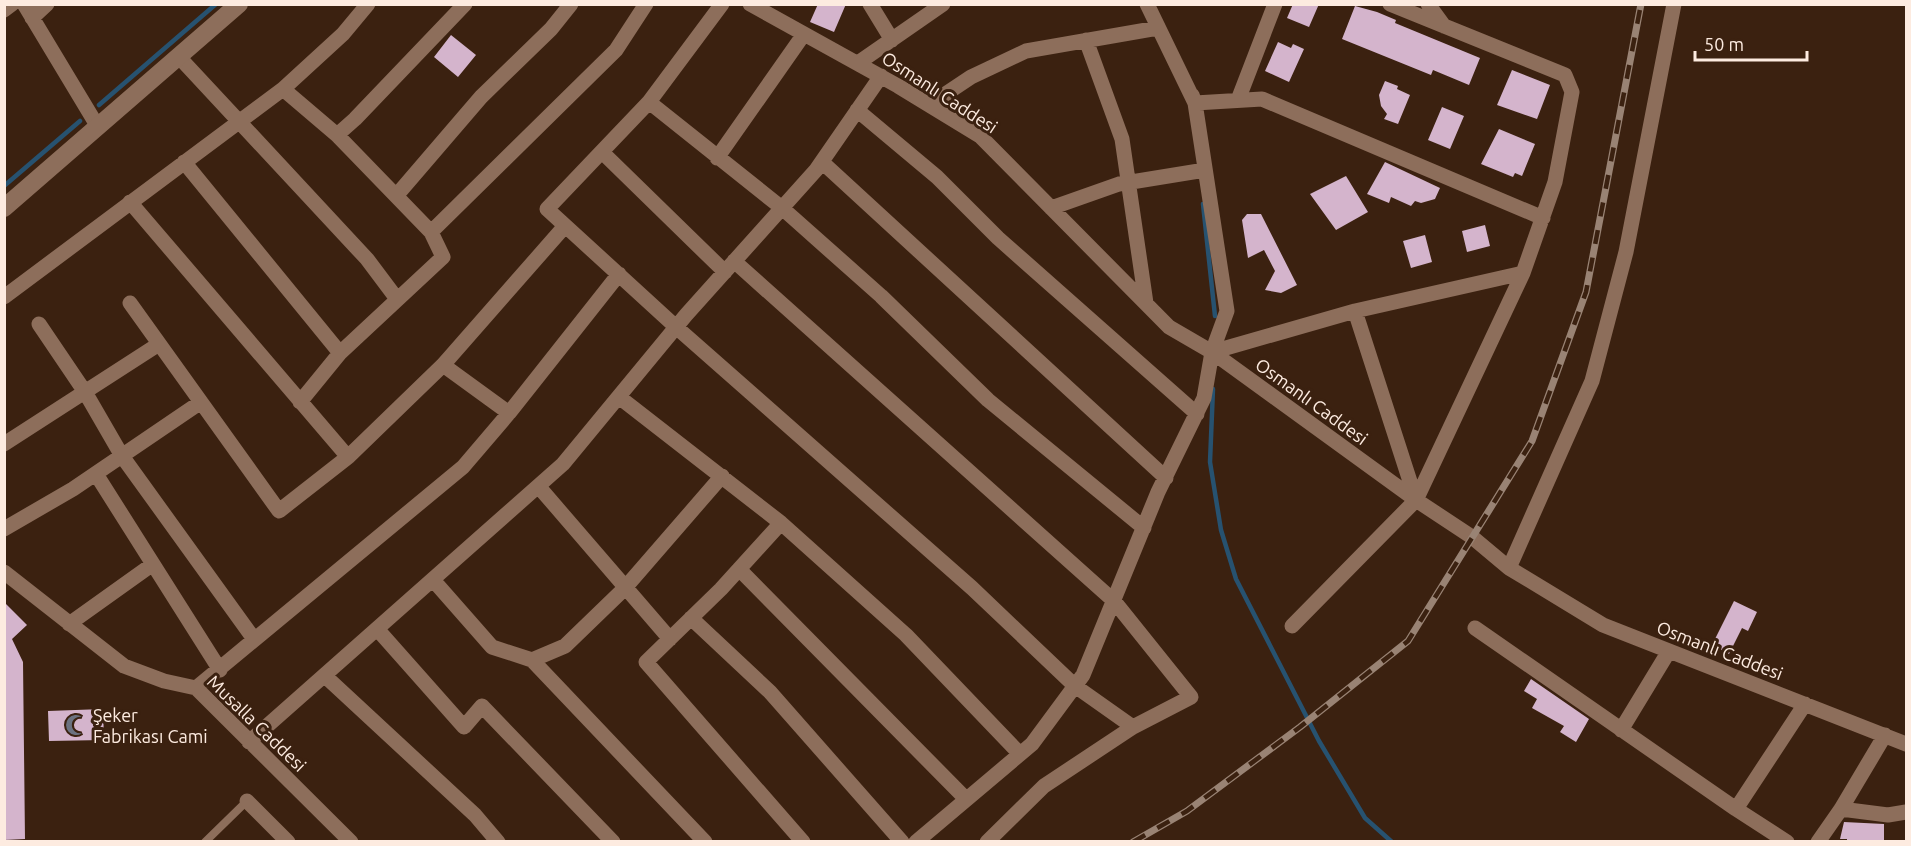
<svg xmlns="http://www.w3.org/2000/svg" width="1911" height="846" font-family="Ubuntu,sans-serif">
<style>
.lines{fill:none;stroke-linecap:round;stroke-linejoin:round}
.stream{stroke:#275270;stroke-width:4.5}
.building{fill:#d4b4cc}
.service{stroke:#8d6e5b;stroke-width:8}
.minor{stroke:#8d6e5b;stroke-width:15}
.tertiary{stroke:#8d6e5b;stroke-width:18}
.rail-casing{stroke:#998374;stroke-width:7}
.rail{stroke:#3b2110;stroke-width:4.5;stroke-dasharray:14;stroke-linecap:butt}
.labels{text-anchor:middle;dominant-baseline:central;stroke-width:6;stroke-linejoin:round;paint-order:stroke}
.street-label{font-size:18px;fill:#fdebe0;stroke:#3b2110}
.poi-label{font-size:18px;fill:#fdebe0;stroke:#3b2110;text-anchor:start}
</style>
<rect width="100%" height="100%" fill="#3b2110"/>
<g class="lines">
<!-- stream -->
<path class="stream" d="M99 105 216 4
M4 186 80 121
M1203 204 1215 316
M1213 389 1210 462 1221 530 1236 579 1319 741 1365 818 1392 842"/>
</g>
<!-- building -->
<path class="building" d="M818 4H846L834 32 810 22Z
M1293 4H1319L1309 27 1287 18Z
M1355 6 1377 12 1396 20 1395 23 1480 58 1469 85 1433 70 1431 75 1342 39Z
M451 35 476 55 458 77 434 57Z
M1278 42 1291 48 1293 44 1304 49 1289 82 1265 71Z
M1512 70 1550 85 1537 119 1497 105Z
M1385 81 1398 86 1397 89 1410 95 1398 124 1384 119 1387 114 1381 106 1379 95Z
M1442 107 1464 116 1450 149 1428 140Z
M1499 129 1535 144 1522 176 1515 173 1513 177 1481 164Z
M1385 162 1440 188 1435 199 1421 203 1415 201 1411 206 1391 197 1389 203 1367 194Z
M1346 176 1368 212 1336 230 1310 194Z
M1247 214H1261L1297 285 1281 293 1265 290 1275 271 1264 250 1248 258 1242 220Z
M1485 225 1490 246 1467 252 1462 231Z
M1425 235 1432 262 1411 268 1403 241Z
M1734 601 1757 612 1748 631 1742 628 1729 654 1712 645Z
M4 602 27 625 12 639 23 662 25 839 4 840Z
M1531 679 1589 719 1576 742 1560 732 1564 726 1532 708 1537 699 1524 691Z
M103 709 104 740 49 741 48 711Z
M1844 822 1884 824V842H1847V839H1840Z"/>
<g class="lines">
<!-- service -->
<path class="service" d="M205 842 247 801"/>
<!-- minor -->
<path class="minor" d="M24 4 98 127
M722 4 649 102 547 209 676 327 972 588 1075 686 1133 727
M750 4 898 86 980 136 1169 327 1212 352 1416 500 1472 537 1509 568 1603 625 1906 744
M870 4 892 40
M1428 4 1444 26
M4 10 12 4
M32 18 47 4
M1086 40 1122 139 1146 303
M179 57 367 259 397 299
M858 63 943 4
M283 89 337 135 431 232 443 257 340 353 300 402
M1192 95 1195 103 1262 99 1543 218
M1238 100 1275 4
M649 102 782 208 881 296 988 400 1144 528
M929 105 971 77 1026 51 1158 28
M857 110 937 177 998 238 1197 414
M337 135 355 119 465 4
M602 152 725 272
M717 158 804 34
M184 162 340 353
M822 162 1166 478
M396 196 481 97 551 29 571 4
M130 202 348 457 443 365 509 413
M1051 208 1119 184 1205 170
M431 232 616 50 646 4
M734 261 1114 601 1191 697 1133 727 1044 786 987 842
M4 297 283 89 343 34 368 4
M130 303 279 511 348 457
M1355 311 1416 500
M39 324 85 392 122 456 254 639
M1212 352 1355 311 1523 273
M443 365 565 226
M619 397 781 523 906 635 1020 754
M4 444 159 344
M96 474 220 670
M539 487 670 639
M781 523 721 589 646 662 803 842
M4 529 73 489 201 402
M1509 568 1592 381 1626 252 1674 4
M739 569 966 799
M4 572 124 666 164 681 196 688 351 842
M434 581 492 647 532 660 565 646 624 589 722 476
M691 618 770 692 902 842
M69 624 153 564
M1292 626 1416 500 1523 273 1555 182 1572 92 1565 75 1390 4
M1475 628 1736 809 1787 842
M378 630 464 727 482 706 613 842
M532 660 705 842
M325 676 475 815 498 842
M196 688 463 467 509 413 619 274
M1621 730 1669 651
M249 742 563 464 686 315 816 170 881 76
M247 801 288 842
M1736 809 1805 704
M1841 809 1888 815 1906 812
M916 842 1032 744 1083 675 1158 492 1204 398 1212 352 1227 311 1195 103 1147 4
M1818 842 1841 809 1885 735"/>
<!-- tertiary -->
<path class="tertiary" d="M4 208 239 4"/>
<defs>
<path id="rail" d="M1133 842 1187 811 1300 727 1408 641 1532 441 1586 292 1641 4"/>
</defs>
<!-- rail casing -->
<use href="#rail" class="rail-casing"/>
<!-- rail -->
<use href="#rail" class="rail"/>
</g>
<!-- icons -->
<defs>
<symbol id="mosque-bare" viewBox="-9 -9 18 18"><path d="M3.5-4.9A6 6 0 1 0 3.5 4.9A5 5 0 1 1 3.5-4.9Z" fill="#6b7280" stroke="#3b2110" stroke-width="2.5" paint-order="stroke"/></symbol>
</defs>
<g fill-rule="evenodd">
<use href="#mosque-bare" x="61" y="710" width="30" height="30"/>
</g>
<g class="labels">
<!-- street labels -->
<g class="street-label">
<text transform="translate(940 92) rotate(33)">Osmanlı Caddesi</text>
<text transform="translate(1312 401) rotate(36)">Osmanlı Caddesi</text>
<text transform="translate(1720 650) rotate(21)">Osmanlı Caddesi</text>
<text transform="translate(257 723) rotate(44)">Musalla Caddesi</text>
</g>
<!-- poi labels -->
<g class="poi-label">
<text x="93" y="715">Şeker<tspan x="93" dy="21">Fabrikası Cami</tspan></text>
</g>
</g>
<!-- border -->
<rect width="1911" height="846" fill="none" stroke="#fdebe0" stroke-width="12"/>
<!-- scale -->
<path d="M1695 51v9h112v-9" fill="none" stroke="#fdebe0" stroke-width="3"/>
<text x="1704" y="51" font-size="18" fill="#fdebe0" stroke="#3b2110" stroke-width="4.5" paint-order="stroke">50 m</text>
</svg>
